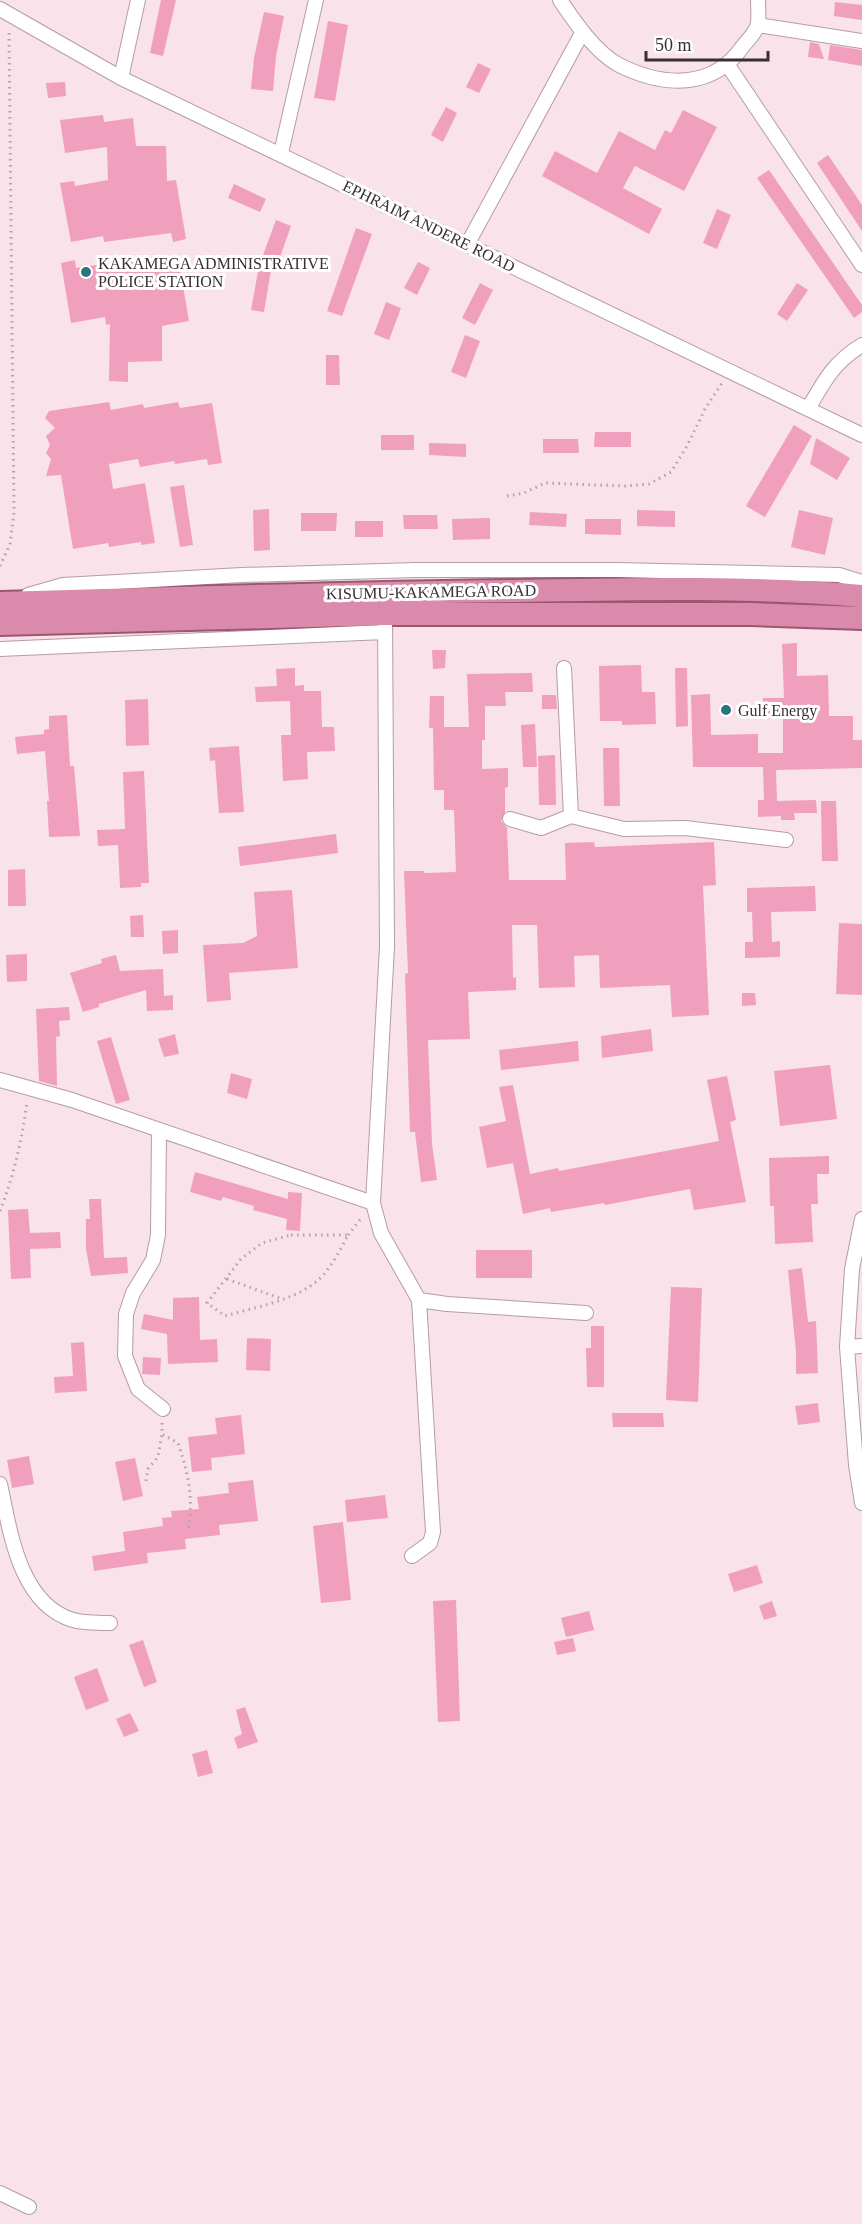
<svg xmlns="http://www.w3.org/2000/svg" width="862" height="2224" font-family="Georgia,serif">
<style>
.building{fill:#f09fbd}
.lines{fill:none;stroke-linecap:round;stroke-linejoin:round}
.minor-casing{stroke:#b39da4;stroke-width:16}
.trunk-casing{stroke:#9b5772;stroke-width:26}
.path{stroke:#b3a2a8;stroke-width:3;stroke-dasharray:1.5 4.5;stroke-linecap:butt}
.minor{stroke:#fff;stroke-width:14}
.trunk{stroke:#da8aaa;stroke-width:22}
.poi-dot{fill:#2c747d;stroke:#fff;stroke-width:2}
.labels{text-anchor:middle;dominant-baseline:central;stroke-width:6;stroke-linejoin:round;paint-order:stroke}
.street-label{font-size:16px;fill:#382f32;stroke:#fff}
.poi-label{font-size:16px;fill:#382f32;stroke:#fff;text-anchor:start}
</style>
<rect width="100%" height="100%" fill="#f9e2ea"/>
<!-- building -->
<path class="building" d="M161 0H176L163 56 150 53Z
M835 2 862 5V20L834 16Z
M264 12 284 16 276 56 273 91 251 89 254 58Z
M328 21 348 25 335 101 314 98Z
M810 42 819 44 824 59 808 57Z
M830 45 862 50V66L828 60Z
M478 63 491 69 479 93 466 87Z
M65 82 66 96 48 98 46 83Z
M446 107 457 113 443 142 431 135Z
M683 110 717 127 684 191 635 166 623 188 662 209 649 234 542 176 555 151 597 173 619 131 655 150 665 130 671 133Z
M103 115 104 122 133 118 136 146H166L167 181 176 180 186 239 173 242 171 233 104 242 103 236 71 242 60 183 74 181 75 186 108 180 107 147 65 153 60 120Z
M828 155 862 205V231L817 163Z
M769 170 862 305V312L854 318 757 178Z
M234 184 266 199 260 212 228 198Z
M717 209 731 215 717 249 703 243Z
M276 220 291 226 279 260 273 258 264 312 251 310 259 266Z
M356 228 372 234 342 316 327 311Z
M75 260 76 268 110 263V266L143 260 145 269 179 263 189 321 162 326V361L128 362V382L109 381 110 324 106 325 105 317 71 323 61 263Z
M418 262 430 268 417 295 404 288Z
M480 283 493 290 475 325 462 318Z
M797 283 808 290 787 321 777 314Z
M386 302 401 308 389 340 374 334Z
M465 335 480 341 466 378 451 372Z
M326 355H339L340 385H326Z
M109 402 111 410 143 404 144 408 178 402 180 408 212 403 222 463 208 465 207 459 175 464 174 461 140 467 138 459 109 464 113 489 145 483 155 543 141 545V542L109 547 108 543 73 549 61 475 46 476 51 459 46 453 50 445 46 436 55 428 45 418 49 411Z
M794 425 812 436 765 517 746 506Z
M595 432H631V447H594Z
M381 435H414V450H381Z
M816 438 850 458 837 480 810 464Z
M543 439H578L579 453H543Z
M429 443 466 444V457L429 455Z
M184 485 193 545 180 547 170 487Z
M269 509 270 550 254 551 253 510Z
M637 510 675 511V527L637 526Z
M799 510 833 518 825 555 791 547Z
M530 512 567 514 566 527 529 525Z
M301 513H337L336 531H301Z
M403 515H437L438 529H404Z
M490 518V539L453 540 452 519Z
M585 519H621V535L585 534Z
M355 521H383V537H355Z
M797 643V676L828 675 829 716H853V740H862V768L776 770 777 801 816 800 817 813H794L795 820H781V816L758 817V800H764L763 767H693L691 695 710 694 711 735 758 734V753H783V719H763V698H784L782 644Z
M432 650H446L445 668 433 669Z
M641 665 642 692H655L656 724 622 725V721H600L599 666Z
M295 668V686L304 685V691H321L322 727H334L335 751 307 752 308 779 283 781 281 735H291L290 701 256 702 255 687 277 686 276 669Z
M675 668H687L688 726 676 727Z
M532 673 533 692H505L506 706H485V740H482V769L508 768V787L505 788V812L501 821 507 828 509 880H566L565 843 594 842 595 847 714 842 716 885 703 886 709 1015 672 1017 670 985 600 988 599 955 574 956 575 987 539 988 537 925H512L513 978 516 977V990L468 992 470 1039 428 1040 432 1144 437 1180 421 1182 415 1132H410L405 974 408 973 404 871H424V873L456 872 454 810H444V790H434L433 728H429L430 696H444V727H469L467 674Z
M542 695H556L557 709H542Z
M148 699 149 745 126 746 125 700Z
M67 715 70 766H74L80 836 49 837 47 801H49L45 751 17 754 15 737 44 734V730L49 729V716Z
M535 724 537 767H523L521 725Z
M239 746 244 812 219 813 215 760 210 761 209 748Z
M603 748H619L620 806H604Z
M555 755 556 805H539L538 756Z
M144 771 149 883H141V887L120 888 118 845 98 846 97 830 125 829 123 772Z
M821 801H836L838 861H822Z
M336 834 338 853 240 866 238 847Z
M25 869 26 906H8V870Z
M815 886 816 911 771 912 772 942 780 941V957L745 958V942H753L752 912H747V888Z
M292 890 298 968 229 973 231 1000 207 1002 203 945 243 943 257 936 254 892Z
M143 915 144 937H131L130 916Z
M839 923 862 924V995L836 994Z
M178 930V953L163 954 162 931Z
M27 954V981L7 982 6 955Z
M116 955 120 971 163 969 164 996 173 995V1010L147 1011 146 990 99 1004V1007L83 1012 70 973 102 963 101 959Z
M742 993H755L756 1005 742 1006Z
M69 1007 70 1020 59 1021 60 1036 56 1037 57 1086 39 1081 36 1009Z
M651 1029 653 1051 602 1058 601 1036Z
M175 1034 179 1054 164 1057 158 1039Z
M111 1037 130 1100 116 1104 97 1041Z
M578 1041 579 1061 501 1070 499 1050Z
M830 1065 837 1119 780 1126 774 1071Z
M231 1073 252 1079 247 1099 227 1093Z
M727 1076 736 1120 730 1122 746 1202 694 1210 690 1189 605 1205 604 1203 551 1212 550 1208 523 1214 513 1163 487 1168 479 1127 506 1121 499 1087 513 1085 530 1174 558 1168 559 1171 719 1141 707 1080Z
M829 1156V1174H817L818 1204H811L813 1242 775 1244 774 1206H770L769 1158Z
M195 1172 288 1199V1192L302 1193 300 1231 286 1230 287 1219 253 1210 254 1206 223 1197 221 1201 190 1192Z
M89 1199H101L104 1258 127 1257 128 1273 91 1276 86 1249V1219H90Z
M28 1209 30 1233 60 1232 61 1248 30 1249 31 1278 11 1279 8 1210Z
M476 1250H532V1278H476Z
M802 1268 808 1322 816 1321 818 1373 796 1374V1352L788 1270Z
M671 1287 702 1288 698 1402 666 1400Z
M199 1297 200 1340 217 1339 218 1362 168 1364 167 1334 141 1329 144 1314 173 1320V1298Z
M591 1326H604V1387H587L586 1348H591Z
M247 1338 271 1339 270 1371 246 1370Z
M84 1342 87 1391 55 1393 54 1377 73 1376 71 1343Z
M143 1357 161 1358 160 1375 142 1374Z
M818 1403 820 1422 798 1425 795 1406Z
M612 1413H663L664 1427H613Z
M241 1415 245 1454 211 1458 212 1470 192 1472 188 1437 217 1434 215 1418Z
M29 1456 34 1484 12 1488 7 1460Z
M135 1458 143 1496 123 1501 115 1462Z
M253 1480 258 1521 219 1525 220 1535 185 1539 186 1549 147 1553 148 1563 94 1571 92 1556 125 1551 123 1532 163 1526 162 1518 172 1517 171 1511 199 1509 197 1497 229 1493 228 1483Z
M385 1495 388 1518 347 1522 345 1500Z
M343 1522 351 1600 321 1603 313 1526Z
M757 1565 763 1583 734 1592 728 1574Z
M456 1600 460 1721 438 1722 433 1601Z
M772 1601 777 1616 764 1620 759 1606Z
M589 1611 594 1630 566 1637 561 1618Z
M573 1638 576 1651 557 1655 554 1642Z
M143 1640 157 1682 144 1687 129 1645Z
M97 1668 109 1701 86 1710 74 1677Z
M245 1707 258 1742 238 1749 234 1738 242 1734 236 1710Z
M130 1713 139 1731 124 1737 116 1719Z
M207 1750 213 1773 198 1777 192 1754Z"/>
<g class="lines">
<defs>
<path id="minor" d="M560 0C574 21 596 53 619 65 663 87 713 90 743 46 748 40 757 31 758 23 759 16 758 7 758 0
M0 9 121 78 862 435
M758 25 862 41
M727 64 862 265
M121 78 138 0
M281 153 316 0
M467 245 582 33
M808 409C824 381 834 362 862 345
M28 595 63 585 242 575 416 570H616L839 575 862 582
M385 614 387 947 373 1203 381 1233 419 1300 433 1532 430 1543 412 1556
M0 649 384 632
M564 668 571 816 624 829 685 828 786 840
M510 819 541 828 571 816
M0 1080 72 1100 373 1203
M159 1130 158 1235 153 1260 133 1293 126 1314 125 1356 138 1389 163 1409
M862 1219 852 1269 847 1347 856 1465 862 1503
M419 1300 447 1304 586 1313
M847 1347 862 1346
M0 1484C10 1530 19 1604 73 1620 84 1623 98 1623 110 1623
M0 2193 29 2207"/>
<path id="trunk" d="M0 603C171 598 342 593 513 591 629 589 746 586 862 596
M0 624 385 614H751L862 618"/>
</defs>
<!-- minor casing -->
<use href="#minor" class="minor-casing"/>
<!-- trunk casing -->
<use href="#trunk" class="trunk-casing"/>
<!-- path -->
<path class="path" d="M507 496 524 493 545 483 625 486 649 484 671 472 687 446 705 409 722 383
M0 566 10 544 14 513 9 30
M0 1211C14 1175 22 1140 27 1102
M291 1235H348C340 1250 331 1269 317 1281 291 1302 255 1307 225 1316L207 1303 241 1259 262 1243Z
M348 1235 362 1217
M227 1279 282 1299
M162 1423V1434L178 1443C188 1473 194 1498 188 1530
M146 1481 148 1469 158 1457 162 1434"/>
<!-- minor -->
<use href="#minor" class="minor"/>
<!-- trunk -->
<use href="#trunk" class="trunk"/>
</g>
<!-- markers -->
<g class="poi-dot">
<circle cx="86" cy="272" r="6"/>
<circle cx="726" cy="710" r="6"/>
</g>
<g class="labels">
<!-- street labels -->
<g class="street-label">
<text transform="translate(429 226) rotate(26)">EPHRAIM ANDERE ROAD</text>
<text transform="translate(431 592) rotate(-1)">KISUMU-KAKAMEGA ROAD</text>
</g>
<!-- poi labels -->
<g class="poi-label">
<text x="98" y="263">KAKAMEGA ADMINISTRATIVE<tspan x="98" dy="18">POLICE STATION</tspan></text>
<text x="738" y="710">Gulf Energy</text>
</g>
</g>
<!-- scale -->
<path d="M646 51v9h122v-9" fill="none" stroke="#382f32" stroke-width="3"/>
<text x="655" y="51" font-size="18" fill="#382f32" stroke="#ffffff" stroke-width="4.5" paint-order="stroke">50 m</text>
</svg>
